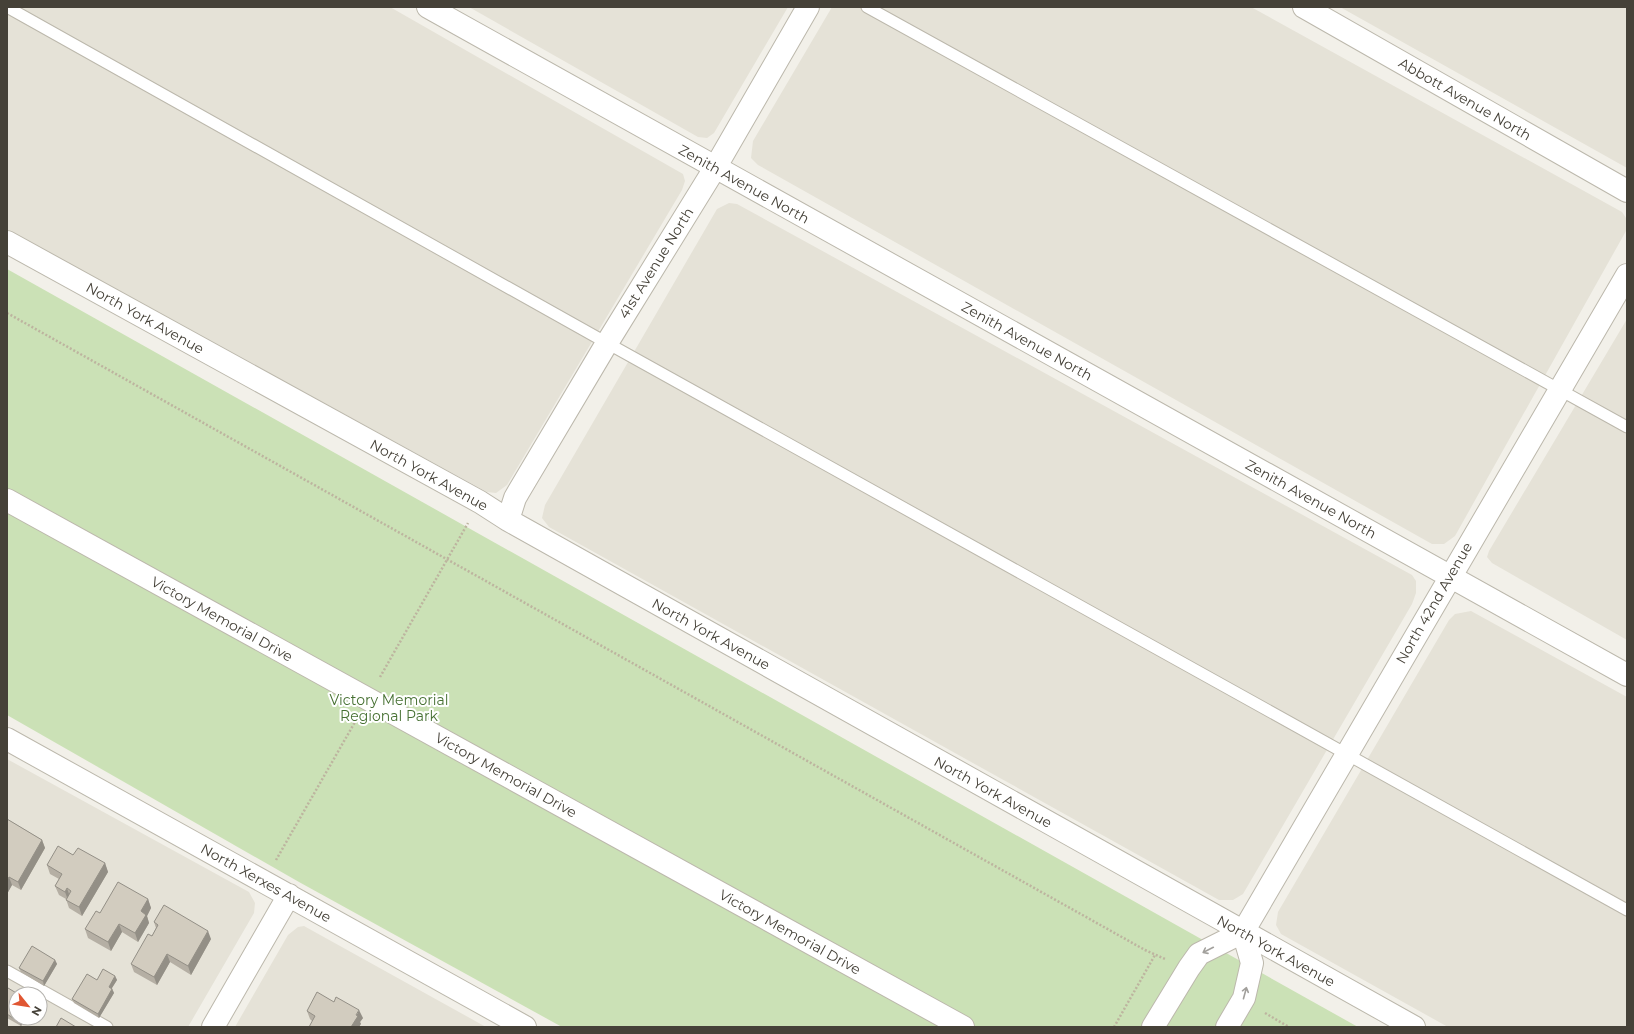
<svg xmlns="http://www.w3.org/2000/svg" width="1634" height="1034" font-family="Montserrat,sans-serif">
<style>
.residential{fill:#e5e2d7;fill-rule:evenodd}
.green{fill:#cbe1b6}
.lines{fill:none;stroke-linecap:round;stroke-linejoin:round}
.service-casing{stroke:#bcb8ac;stroke-width:13}
.minor-casing{stroke:#bcb8ac;stroke-width:24}
.tertiary-casing{stroke:#bcb8ac;stroke-width:24}
.path{stroke:#bdb49f;stroke-width:2.5;stroke-dasharray:2 2;stroke-linecap:butt}
.service{stroke:#fff;stroke-width:11}
.minor{stroke:#fff;stroke-width:22}
.tertiary{stroke:#fff;stroke-width:22}
.wall{fill:#b5afa4}
.shaded-wall{fill:#938f86}
.building{fill:#d2ccbf;stroke:#938f86}
.oneway{stroke:#a2a09c}
.labels{text-anchor:middle;dominant-baseline:central;stroke-width:4;stroke-linejoin:round;paint-order:stroke}
.street-label{font-size:14px;fill:#454138;stroke:#fff}
.park-label{font-size:14px;fill:#467032;stroke:#fff}
</style>
<rect width="100%" height="100%" fill="#f2f0e9"/>
<!-- residential -->
<path class="residential" d="M7 7H390L683 174 685 181 682 190 507 485 496 493 487 492 7 230Z
M469 7H788L714 133 707 138 698 137Z
M832 7H1251L1622 212 1626 218V231L1455 536 1444 544H1432L758 165 751 158 753 141Z
M1340 7H1627V168Z
M729 203 737 204 1412 575 1416 581V593L1412 604 1243 894 1233 900H1219L549 527 542 518 545 505 717 209Z
M1627 319V640L1492 563 1487 557 1489 551Z
M1471 611 1627 697V1027H1448L1281 934 1276 925 1278 912 1449 620 1455 614Z
M7 759 249 892 255 903 254 913 188 1027H7ZM16 994H40V1018H16Z
M304 926 486 1027H235L288 935 298 927Z"/>
<!-- green -->
<path class="green" d="M7 269 1358 1027H562L299 882 7 715Z"/>
<g class="lines">
<defs>
<path id="service" d="M7 7 607 343 1627 910
M867 7 1627 427
M7 971 107 1027"/>
<path id="minor" d="M428 7 1627 675
M1304 7 1627 191
M7 242 480 502 508 520 1414 1027
M508 520 515 498 519 491 607 343 715 168 808 7
M7 739 525 1027
M213 1027 289 895
M1153 1027 1189 968 1199 954 1243 932 1627 275
M1227 1027 1244 998 1252 963 1243 932"/>
<path id="tertiary" d="M7 500 963 1027"/>
</defs>
<!-- service casing -->
<use href="#service" class="service-casing"/>
<!-- minor casing -->
<use href="#minor" class="minor-casing"/>
<!-- tertiary casing -->
<use href="#tertiary" class="tertiary-casing"/>
<!-- path -->
<path class="path" d="M7 313 1145 950 1165 959
M380 677 468 523
M276 860 355 722
M1265 1013 1289 1027
M1114 1027 1155 955"/>
<!-- service -->
<use href="#service" class="service"/>
<!-- minor -->
<use href="#minor" class="minor"/>
<!-- tertiary -->
<use href="#tertiary" class="tertiary"/>
</g>
<!-- wall -->
<path class="wall" d="M7 819 42 840 45 848 21 890 12 885 7 894Z
M73 855 105 863 108 872 82 916 69 908 66 899 59 895 55 886 59 879 50 874 47 865Z
M148 899 151 908 147 916 149 923 138 942 122 932 111 951 88 938 85 929 100 913Z
M154 922 211 939 191 975 170 962 157 985 134 972 131 964 152 936 156 928Z
M55 960 57 964 44 986 21 972 19 968Z
M115 976 117 980 112 988 114 993 99 1018 74 1003 72 999 97 980Z
M7 990 16 1018H26L21 1026 7 1018Z
M307 1011 363 1018 360 1022 361 1024 312 1021 310 1019Z"/>
<!-- shaded-wall -->
<path class="shaded-wall" d="M42 840 45 848 21 890 18 882Z
M105 863 108 872 82 916 79 907Z
M9 877 12 885 7 894V881Z
M67 888 70 897 68 900 65 892Z
M148 899 151 908 147 916 149 923 138 942 135 933 141 911Z
M119 924 122 932 111 951 108 942Z
M208 931 211 939 191 975 188 966Z
M167 954 170 962 157 985 154 977Z
M55 960 57 964 44 986 43 981Z
M115 976 117 980 110 991 109 987Z
M112 989 114 993 99 1018 98 1014Z
M359 1010 363 1018 360 1022 361 1024 359 1027H351Z
M21 1018H26L21 1026 19 1022Z"/>
<!-- building -->
<path class="building" d="M7 819 42 840 18 882 9 877 7 881Z
M58 846 73 855 78 848 105 863 79 907 66 900 71 891 67 888 65 892 55 886 62 874 47 865Z
M118 882 148 899 141 911 146 915 135 933 119 924 108 942 85 929 96 911 100 913Z
M164 905 208 931 188 966 167 954 154 977 131 964 148 934 152 936 158 925 154 922Z
M32 946 55 960 43 981 19 968Z
M103 969 115 976 109 987 112 989 98 1014 72 999 87 974 97 980Z
M8 988 18 994H16V1018H21L19 1022 7 1014V990Z
M317 992 334 1002 336 997 359 1010 356 1015 358 1016 351 1027H309L315 1016 307 1011Z
M61 1018 76 1027H56Z"/>
<!-- one-way arrows -->
<defs><path id="oneway-shaft" d="M-6 0H5M1.5-3L5.5 0L1.5 3" fill="none" stroke-width="1.6" stroke-linecap="round" stroke-linejoin="round"/></defs>
<g class="oneway">
<use href="#oneway-shaft" transform="translate(1208 950) rotate(153)"/>
<use href="#oneway-shaft" transform="translate(1245 993) rotate(-75)"/>
</g>
<g class="labels">
<!-- street labels -->
<g class="street-label">
<text transform="translate(1465 99) rotate(30)">Abbott Avenue North</text>
<text transform="translate(744 184) rotate(29)">Zenith Avenue North</text>
<text transform="translate(656 263) rotate(-58)">41st Avenue North</text>
<text transform="translate(145 318) rotate(29)">North York Avenue</text>
<text transform="translate(1027 341) rotate(29)">Zenith Avenue North</text>
<text transform="translate(429 475) rotate(29)">North York Avenue</text>
<text transform="translate(1311 499) rotate(29)">Zenith Avenue North</text>
<text transform="translate(1434 603) rotate(-60)">North 42nd Avenue</text>
<text transform="translate(222 619) rotate(29)">Victory Memorial Drive</text>
<text transform="translate(711 634) rotate(29)">North York Avenue</text>
<text transform="translate(506 775) rotate(29)">Victory Memorial Drive</text>
<text transform="translate(993 792) rotate(29)">North York Avenue</text>
<text transform="translate(266 883) rotate(29)">North Xerxes Avenue</text>
<text transform="translate(790 932) rotate(29)">Victory Memorial Drive</text>
<text transform="translate(1276 951) rotate(29)">North York Avenue</text>
</g>
<!-- park labels -->
<g class="park-label">
<text x="389" y="700">Victory Memorial<tspan x="389" dy="16">Regional Park</tspan></text>
</g>
</g>
<!-- border -->
<rect width="1634" height="1034" fill="none" stroke="#454138" stroke-width="16"/>
<!-- north arrow -->
<g transform="translate(28 1006) rotate(120)"><circle r="19" fill="#ffffff" stroke="#b5b3af"/>
<path d="M0-3L7 15L0 10L-7 15Z" fill="#e05632"/>
<text y="-6" font-size="11" font-weight="bold" text-anchor="middle" fill="#454138">N</text>
</g>
</svg>
